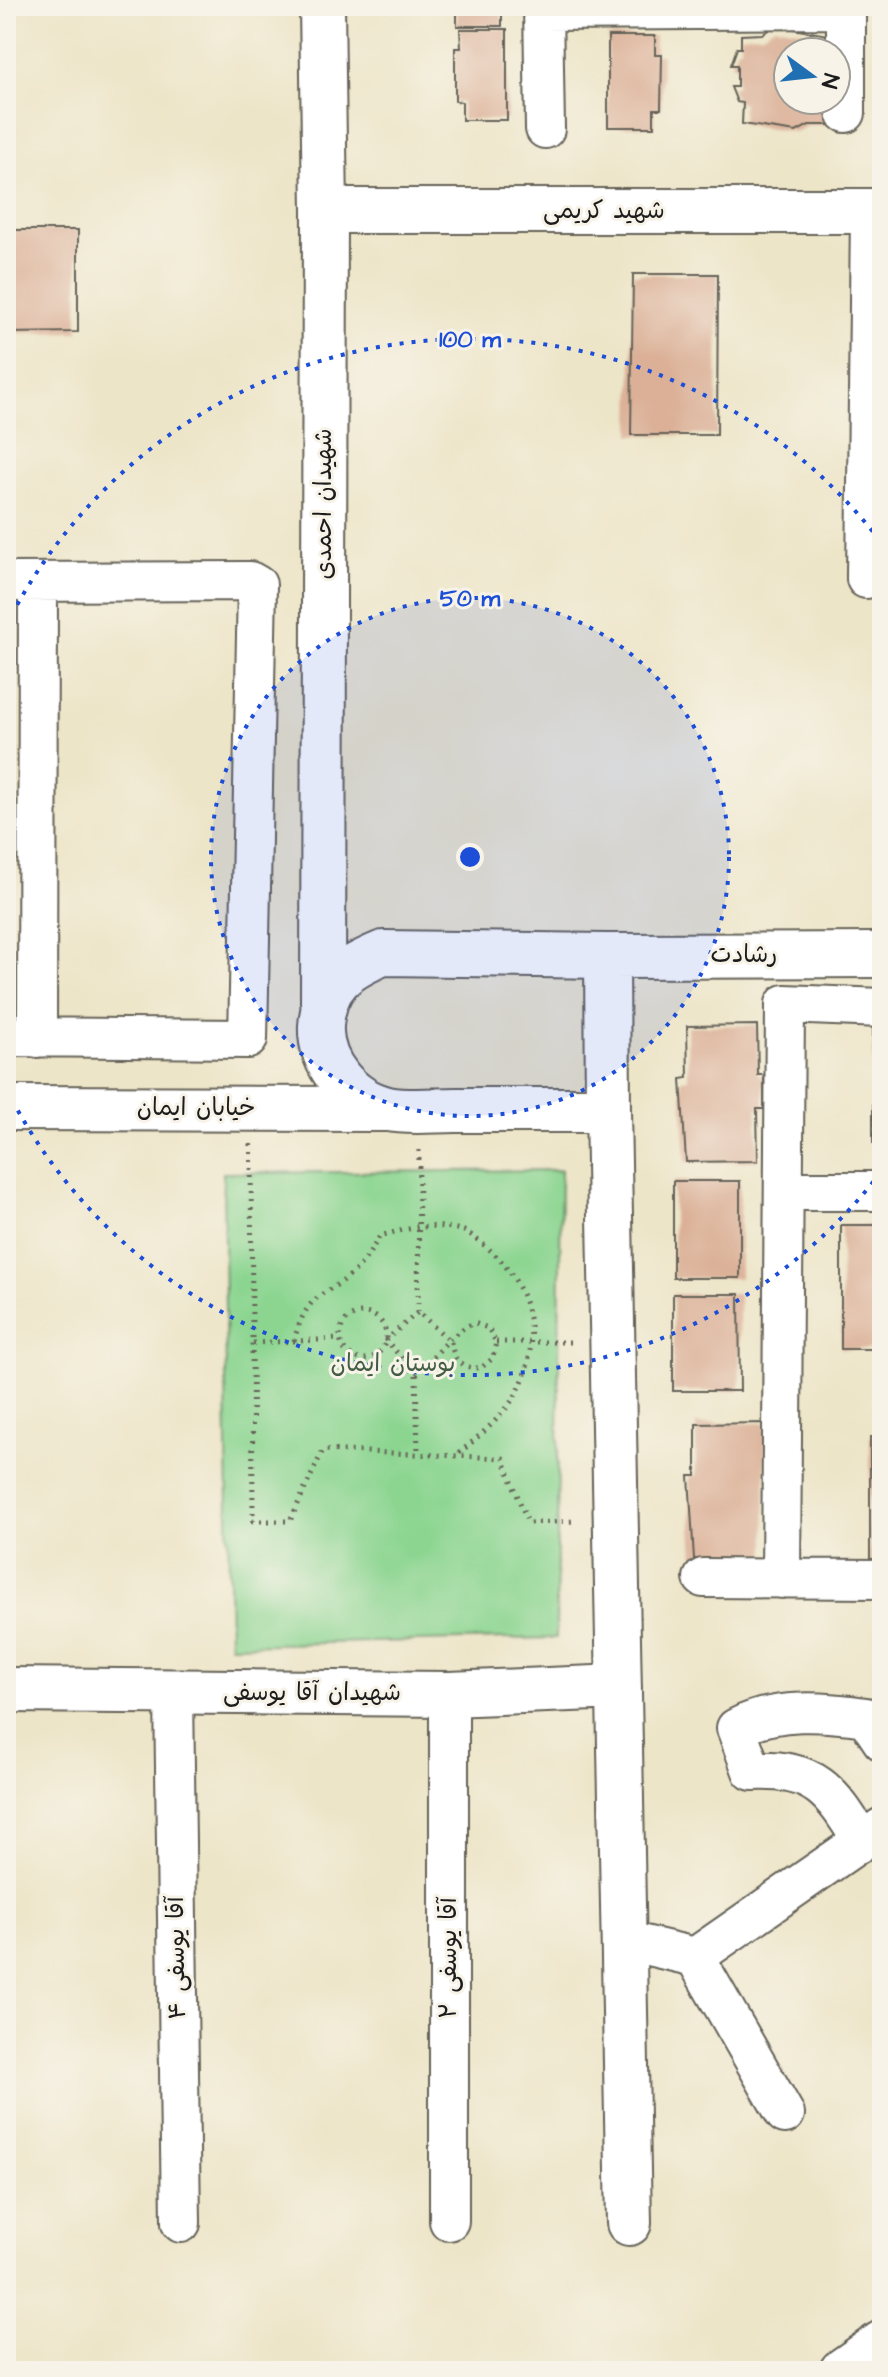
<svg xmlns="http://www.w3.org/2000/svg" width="888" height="2377" font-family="'Architects Daughter','Playpen Sans Arabic',sans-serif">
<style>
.green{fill:#8cd591;stroke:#547856;stroke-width:2}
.building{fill:#dbb097}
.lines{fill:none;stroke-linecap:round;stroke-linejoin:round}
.street-casing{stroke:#656258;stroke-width:42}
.secondary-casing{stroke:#656258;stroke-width:48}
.primary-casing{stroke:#656258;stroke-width:48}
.path{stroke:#656258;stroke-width:5;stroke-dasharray:2 6;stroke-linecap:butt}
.street{stroke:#fff;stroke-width:38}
.secondary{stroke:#fff;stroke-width:44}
.primary{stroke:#fff;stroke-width:44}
.ring{fill:none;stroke:#1d4ed8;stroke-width:4;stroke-dasharray:4 8}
.labels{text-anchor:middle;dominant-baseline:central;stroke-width:6;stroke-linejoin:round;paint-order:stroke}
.street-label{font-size:24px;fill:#1c1c1c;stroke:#f7f3e8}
.park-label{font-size:24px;fill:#435d45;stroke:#f7f3e8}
.centre{fill:#1d4ed8;stroke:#f7f3e8;stroke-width:4}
.ring-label{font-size:24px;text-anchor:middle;font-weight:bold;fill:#1d4ed8;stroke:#f7f3e8;stroke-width:6;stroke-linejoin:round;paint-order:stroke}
</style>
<rect width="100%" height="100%" fill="#f7f3e8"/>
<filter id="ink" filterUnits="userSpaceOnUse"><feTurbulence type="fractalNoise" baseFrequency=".0125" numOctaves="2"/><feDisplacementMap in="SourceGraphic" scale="16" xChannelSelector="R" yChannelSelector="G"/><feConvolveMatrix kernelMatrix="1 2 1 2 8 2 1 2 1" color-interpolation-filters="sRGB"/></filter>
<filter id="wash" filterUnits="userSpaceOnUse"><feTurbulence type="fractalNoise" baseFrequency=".006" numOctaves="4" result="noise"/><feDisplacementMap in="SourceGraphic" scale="32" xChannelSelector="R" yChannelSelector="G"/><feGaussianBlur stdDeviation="1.8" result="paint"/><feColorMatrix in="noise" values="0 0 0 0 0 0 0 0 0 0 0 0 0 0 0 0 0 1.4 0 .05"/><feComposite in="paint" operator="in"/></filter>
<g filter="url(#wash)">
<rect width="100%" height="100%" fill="#ede5c8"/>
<!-- green -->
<path class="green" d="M561 1170 556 1638 230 1645 223 1173Z"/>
<g id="blocks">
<!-- building -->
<path class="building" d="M457 6H502V26H457Z
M775 26 828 35V52H788V100H830V125H809L796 132 742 124 743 103 737 102 731 87H737V65H731L737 48H741V35L762 34Z
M460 29H507V120H462V102L455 101V48H461Z
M608 36H655V55H662L661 109H654V127H608Z
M6 230H78V332L6 333Z
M633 274H718L717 435H631Z
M873 1018H882V1143H873Z
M757 1025 758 1075H764V1109H757L758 1161 686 1162 681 1079 688 1078 687 1026Z
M673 1181H740V1278H673Z
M841 1225H882V1349H841Z
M673 1294H739L740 1391H673Z
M765 1423 766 1559H694L689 1476H696V1424Z
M870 1437H882V1562H870Z"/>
</g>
</g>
<g filter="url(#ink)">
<use href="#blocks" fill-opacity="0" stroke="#656258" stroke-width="2"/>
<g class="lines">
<defs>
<path id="street" d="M543 6 545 129
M846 6V113
M543 11 846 9
M866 579 870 211
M6 582 250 581 257 585 248 1039 6 1037
M37 1038 38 582
M784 1191H882
M703 1578 882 1579
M781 1579 785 1004 882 1008
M174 1692 181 2223
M449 1694V2221
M862 1841C831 1791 816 1768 752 1771L736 1728C776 1707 824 1711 866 1717L882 1741
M623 1940 695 1957 882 1827
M695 1957 785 2114"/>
<path id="secondary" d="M322 6 325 211 323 1002
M325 211H882
M383 953 607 956 608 1110C557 1110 506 1110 456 1110 434 1110 409 1113 388 1109 350 1101 319 1064 321 1026 324 983 345 969 383 953Z
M607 956 882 955
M6 1108 387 1109
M608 1110 629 2223
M6 1690 449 1694 619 1687"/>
<path id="primary" d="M842 2371 882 2343"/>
</defs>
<!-- street casing -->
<use href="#street" class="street-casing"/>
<!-- secondary casing -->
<use href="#secondary" class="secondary-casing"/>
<!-- primary casing -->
<use href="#primary" class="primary-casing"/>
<!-- path -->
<path class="path" d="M251 1144 253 1521H290L323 1450 503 1458 528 1523 577 1521
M418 1312 419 1149
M340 1336a23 23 0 1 1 46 0a23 23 0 1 1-46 0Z
M294 1341C309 1283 331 1300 362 1263 369 1255 374 1245 380 1236 408 1228 435 1222 464 1231 471 1234 478 1241 484 1245 527 1279 542 1331 522 1382 510 1412 481 1434 457 1455
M451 1342C454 1362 461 1368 481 1368L493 1358 496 1342 488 1328 474 1323C452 1331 434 1358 416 1375L386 1340 418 1312 451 1342
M496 1342H575
M253 1343 338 1339
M416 1375 418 1454"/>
<!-- street -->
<use href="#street" class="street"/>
<!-- secondary -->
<use href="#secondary" class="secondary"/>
<!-- primary -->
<use href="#primary" class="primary"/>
</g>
</g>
<!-- distance rings -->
<circle cx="470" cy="857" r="259" fill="#1d4ed8" fill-opacity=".12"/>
<g class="ring">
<circle cx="470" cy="857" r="259"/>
<path d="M881 1172A518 518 0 0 1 6 1088M6 626A518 518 0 0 1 881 542"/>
</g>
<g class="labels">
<!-- street labels -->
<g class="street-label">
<text x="604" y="211">شهید کریمی</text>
<text transform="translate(324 504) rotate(-90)">شهیدان احمدی</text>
<text x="744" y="955">رشادت</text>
<text x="196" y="1108">خیابان ایمان</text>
<text x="312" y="1693">شهیدان آقا یوسفی</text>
<text transform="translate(177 1958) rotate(-91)">آقا یوسفی ۴</text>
<text transform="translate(449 1958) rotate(-90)">آقا یوسفی ۲</text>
</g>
<!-- park labels -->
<g class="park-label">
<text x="393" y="1364">بوستان ایمان</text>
</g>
</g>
<circle cx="470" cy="857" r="12" class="centre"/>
<g class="ring-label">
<text x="470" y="347">100 m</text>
<text x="470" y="606">50 m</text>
</g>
<!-- margin -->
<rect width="888" height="2377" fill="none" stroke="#f7f3e8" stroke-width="32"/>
<!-- north arrow -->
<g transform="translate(812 76) rotate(105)"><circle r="38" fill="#f7f3e8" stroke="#9f9d96" stroke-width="2"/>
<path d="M0-6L14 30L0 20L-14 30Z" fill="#1f6fb2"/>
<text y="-12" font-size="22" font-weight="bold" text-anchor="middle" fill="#1c1c1c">N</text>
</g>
</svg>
